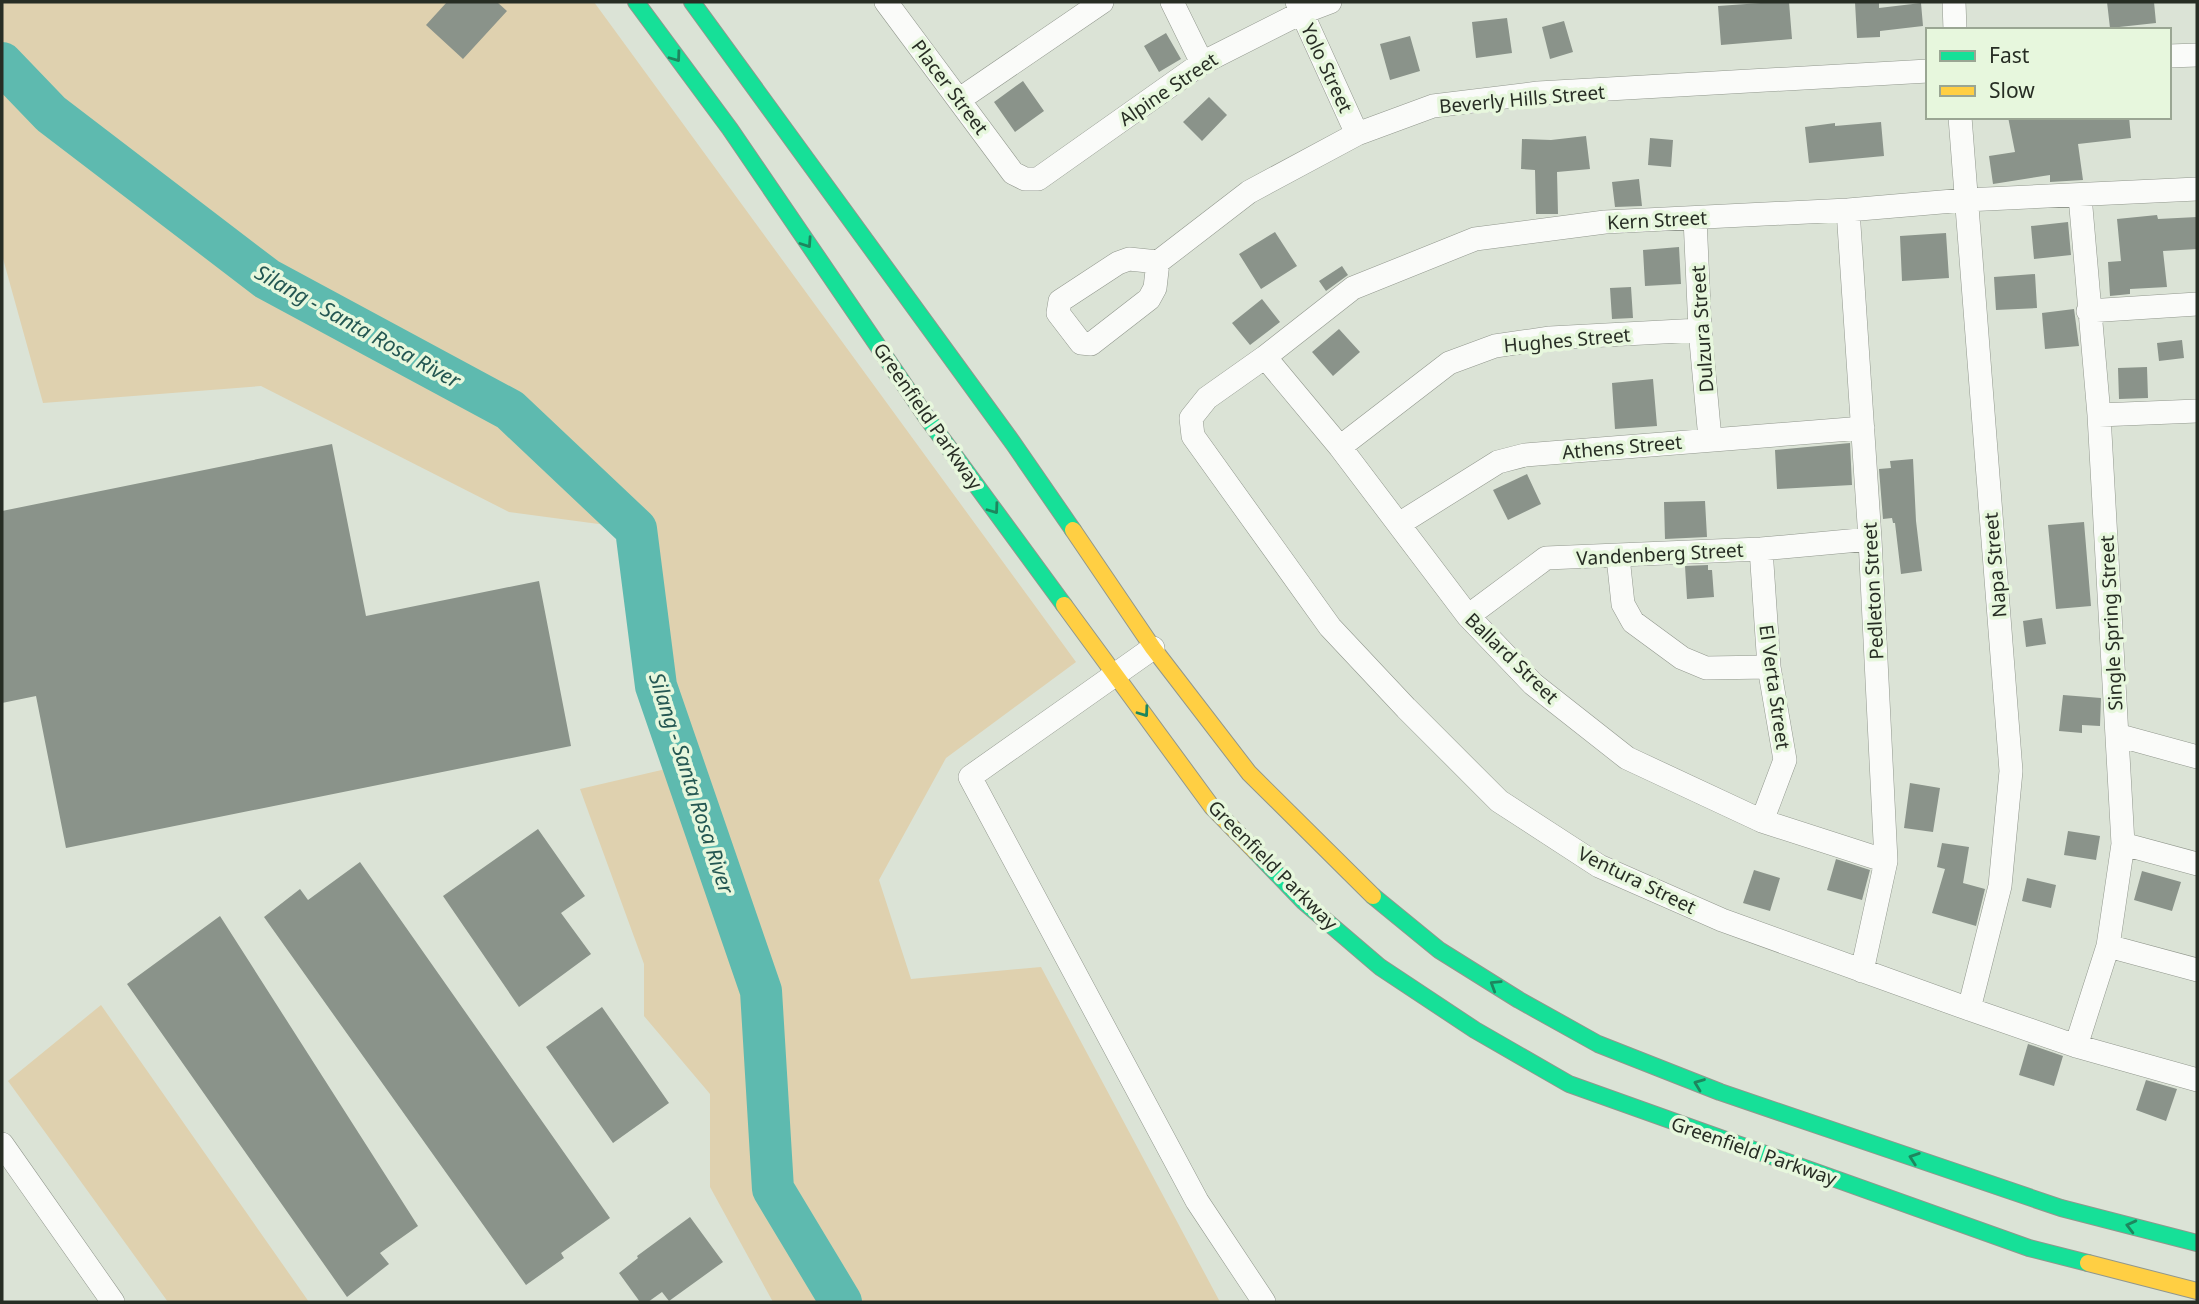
<svg xmlns="http://www.w3.org/2000/svg" width="2199" height="1304" font-family="'Noto Sans',sans-serif">
<style>
.green{fill:#dfd1af}
.lines{fill:none;stroke-linecap:round;stroke-linejoin:round}
.river{stroke:#5ebaaf;stroke-width:42}
.building{fill:#8a938a}
.street-casing{stroke:#91978d;stroke-width:24}
.fast-casing{stroke:#91978d;stroke-width:18}
.slow-casing{stroke:#91978d;stroke-width:18}
.street{stroke:#fafbf9;stroke-width:23}
.fast{stroke:#16e098;stroke-width:16}
.slow{stroke:#ffcf43;stroke-width:16}
.oneway{stroke:#1e865e}
.labels{text-anchor:middle;dominant-baseline:central;stroke-width:7;stroke-linejoin:round;paint-order:stroke}
.street-label{font-size:19px;fill:#272d24;stroke:#e7f7dd}
.water-label{font-size:21px;font-style:italic;fill:#245752;stroke:#e7f7dd}
</style>
<rect width="100%" height="100%" fill="#dbe3d6"/>
<!-- green -->
<path class="green" d="M2 2H594L1076 662 946 758 879 880 911 979 1041 967 1220 1302H773L710 1187V1094L644 1016V964L580 789 683 765 656 686 636 529 509 512 261 386 43 403 2 255Z
M101 1005 309 1302H168L8 1081Z"/>
<g class="lines">
<!-- river -->
<path class="river" d="M2 63 51 114 267 279 510 410 636 529 656 686 761 991 773 1189 841 1302"/>
</g>
<!-- building -->
<path class="building" d="M447 2H497L507 11 463 59 426 25Z
M1775 2H1789L1792 39 1721 45 1718 6Z
M1855 2H1879V8L1921 3 1923 26 1880 31V37L1857 38Z
M2107 2H2154L2156 23 2110 28Z
M1507 18 1512 53 1476 58 1472 22Z
M1564 21 1573 52 1550 59 1542 27Z
M1166 33 1181 59 1159 72 1144 46Z
M1410 36 1420 71 1390 80 1380 44Z
M1023 81 1044 111 1015 132 994 102Z
M1209 97 1227 115 1202 141 1183 122Z
M2008 117H2129L2131 138 2078 144 2083 180 2050 182V175L1993 184 1989 156 2015 152Z
M1881 122 1884 156 1809 163 1805 127 1835 123V126Z
M1586 136 1590 169 1557 172 1558 214H1536L1535 170 1521 169 1522 139 1551 140Z
M1650 138 1673 140 1671 167 1648 165Z
M1639 179 1642 206 1615 207 1612 182Z
M2157 215 2158 219 2197 217V249L2163 251 2167 287 2130 289V294L2110 296 2108 262 2121 261 2117 219Z
M2068 222 2071 255 2034 259 2031 226Z
M1275 232 1297 266 1261 289 1239 254Z
M1946 233 1949 278 1902 281 1900 236Z
M1679 247 1681 284 1645 286 1643 250Z
M1342 266 1348 275 1326 291 1319 281Z
M2035 274 2037 308 1996 310 1994 277Z
M1631 287 1633 318 1612 319 1610 288Z
M1262 299 1280 322 1250 345 1232 323Z
M2074 309 2079 346 2045 349 2042 313Z
M1339 329 1360 352 1333 376 1312 352Z
M2182 340 2184 358 2159 361 2157 343Z
M2147 367 2148 398 2119 399 2118 368Z
M1653 379 1657 426 1615 429 1612 383Z
M1850 443 1852 485 1777 489 1775 450Z
M332 444 366 616 539 581 571 746 66 848 36 696 2 703V511Z
M1913 459 1916 521 1922 571 1901 574 1895 523H1893L1892 518 1883 519 1879 469 1891 468 1890 461Z
M1527 474 1541 504 1508 520 1493 490Z
M1705 501 1707 537 1665 539 1664 502Z
M2084 522 2091 606 2056 609 2048 525Z
M1708 565V570H1712L1714 597 1687 599 1685 566Z
M2042 618 2046 644 2026 647 2023 621Z
M2063 695 2101 698 2100 726 2082 725V733L2059 731Z
M1910 783 1940 788 1933 832 1904 828Z
M538 829 585 896 561 913 591 954 519 1007 443 896Z
M2068 831 2100 836 2096 860 2064 855Z
M1942 843 1969 847 1963 883 1985 889 1976 926 1932 913 1945 869 1937 867Z
M1836 859 1870 870 1862 900 1827 890Z
M360 862 610 1218 561 1253 564 1258 526 1285 264 917 300 889 308 900Z
M1754 870 1780 878 1770 911 1743 903Z
M2142 871 2181 882 2172 911 2134 900Z
M2027 878 2056 885 2051 908 2022 901Z
M220 916 418 1226 380 1253 389 1264 347 1297 127 984Z
M602 1007 669 1103 613 1143 546 1047Z
M2028 1044 2063 1056 2054 1086 2019 1075Z
M2146 1080 2177 1089 2166 1121 2136 1110Z
M690 1217 723 1262 669 1301 662 1292 648 1302H640L619 1273 638 1258 637 1256Z"/>
<g class="lines">
<defs>
<path id="street" d="M886 2 1013 173 1025 179H1038L1202 63 1301 13 1330 2
M1172 2 1202 63
M1297 2 1357 134
M1954 2 1955 30
M2169 56 2197 55
M960 99 1102 2
M1960 117 2011 771 2000 886 1969 1009
M2197 189 1965 200 1848 210 1605 222 1475 239 1353 288 1265 357 1207 398 1191 418 1193 436 1330 627 1406 708 1499 801 1599 866 1722 920 1969 1009 2076 1046 2197 1080
M1848 210 1870 539 1886 861 1862 971
M1695 218 1700 330 1710 439
M1158 262 1155 288 1149 299 1091 344 1081 343 1058 313 1060 301 1118 263 1129 259 1158 262 1249 192 1357 134 1433 106 1538 93 1928 71
M2088 311 2197 304
M1265 357 1340 447 1468 616 1533 684 1627 758 1762 821 1886 861
M2099 415 2197 411
M1340 447 1449 363 1495 346 1550 338 1700 330
M1399 524 1498 462 1525 455 1863 428
M1761 549 1769 667 1785 760 1762 821
M1618 557 1623 604 1633 622 1682 658 1706 668 1769 667
M1468 616 1546 558 1761 549 1870 539
M1153 648 970 777 1197 1201 1264 1302
M2117 735 2197 757
M2123 844 2197 864
M2108 946 2197 970
M2076 1046 2108 946 2123 844 2099 415 2080 196
M2 1144 113 1302"/>
<path id="fast" d="M636 2 730 129 927 418 1064 605
M692 2 1013 443 1073 530
M1256 852 1304 902 1380 967 1475 1030 1569 1084 2029 1248 2088 1263
M1373 896 1439 950 1519 1000 1598 1044 1720 1092 2061 1208 2197 1243"/>
<path id="slow" d="M1073 530 1153 648 1249 773 1373 896
M1064 605 1212 807 1256 852
M2088 1263 2197 1291"/>
</defs>
<!-- street casing -->
<use href="#street" class="street-casing"/>
<!-- fast casing -->
<use href="#fast" class="fast-casing"/>
<!-- slow casing -->
<use href="#slow" class="slow-casing"/>
<!-- street -->
<use href="#street" class="street"/>
<!-- fast -->
<use href="#fast" class="fast"/>
<!-- slow -->
<use href="#slow" class="slow"/>
</g>
<!-- one-way arrows -->
<defs><path id="oneway-chevron" d="M-2-3.5L2.5 0L-2 3.5" fill="none" stroke-width="1.6" stroke-linecap="round" stroke-linejoin="round" transform="scale(1.75)"/></defs>
<g class="oneway">
<use href="#oneway-chevron" transform="translate(676 57) rotate(54)"/>
<use href="#oneway-chevron" transform="translate(807 243) rotate(56)"/>
<use href="#oneway-chevron" transform="translate(994 509) rotate(54)"/>
<use href="#oneway-chevron" transform="translate(1144 712) rotate(54)"/>
<use href="#oneway-chevron" transform="translate(1495 985) rotate(-148)"/>
<use href="#oneway-chevron" transform="translate(1699 1084) rotate(-159)"/>
<use href="#oneway-chevron" transform="translate(1914 1158) rotate(-161)"/>
<use href="#oneway-chevron" transform="translate(2131 1226) rotate(-166)"/>
</g>
<g class="labels">
<!-- street labels -->
<g class="street-label">
<text transform="translate(1327 68) rotate(65)">Yolo Street</text>
<text transform="translate(950 87) rotate(53)">Placer Street</text>
<text transform="translate(1168 89) rotate(-34)">Alpine Street</text>
<text transform="translate(1522 99) rotate(-5)">Beverly Hills Street</text>
<text transform="translate(1657 220) rotate(-3)">Kern Street</text>
<text transform="translate(1702 329) rotate(-94)">Dulzura Street</text>
<text transform="translate(1567 340) rotate(-5)">Hughes Street</text>
<text transform="translate(928 416) rotate(55)">Greenfield Parkway</text>
<text transform="translate(1622 447) rotate(-5)">Athens Street</text>
<text transform="translate(1660 554) rotate(-3)">Vandenberg Street</text>
<text transform="translate(1995 565) rotate(-95)">Napa Street</text>
<text transform="translate(1873 591) rotate(-93)">Pedleton Street</text>
<text transform="translate(2111 623) rotate(-93)">Single Spring Street</text>
<text transform="translate(1512 658) rotate(44)">Ballard Street</text>
<text transform="translate(1775 687) rotate(82)">El Verta Street</text>
<text transform="translate(1273 865) rotate(45)">Greenfield Parkway</text>
<text transform="translate(1637 880) rotate(26)">Ventura Street</text>
<text transform="translate(1754 1151) rotate(19)">Greenfield Parkway</text>
</g>
<!-- water labels -->
<g class="water-label">
<text transform="translate(358 326) rotate(29)">Silang - Santa Rosa River</text>
<text transform="translate(692 783) rotate(72)">Silang - Santa Rosa River</text>
</g>
</g>
<!-- border -->
<rect width="2199" height="1304" fill="none" stroke="#272d24" stroke-width="7"/>
<!-- legend -->
<rect x="1926" y="28" width="245" height="91" fill="#e7f7dd" stroke="#9aa693" stroke-width="2"/>
<rect x="1940" y="51" width="35" height="10" fill="#16e098" stroke="#9aa693" stroke-width="2"/>
<text x="1989" y="63" font-size="21" fill="#272d24">Fast</text>
<rect x="1940" y="86" width="35" height="10" fill="#ffcf43" stroke="#9aa693" stroke-width="2"/>
<text x="1989" y="98" font-size="21" fill="#272d24">Slow</text>
</svg>
